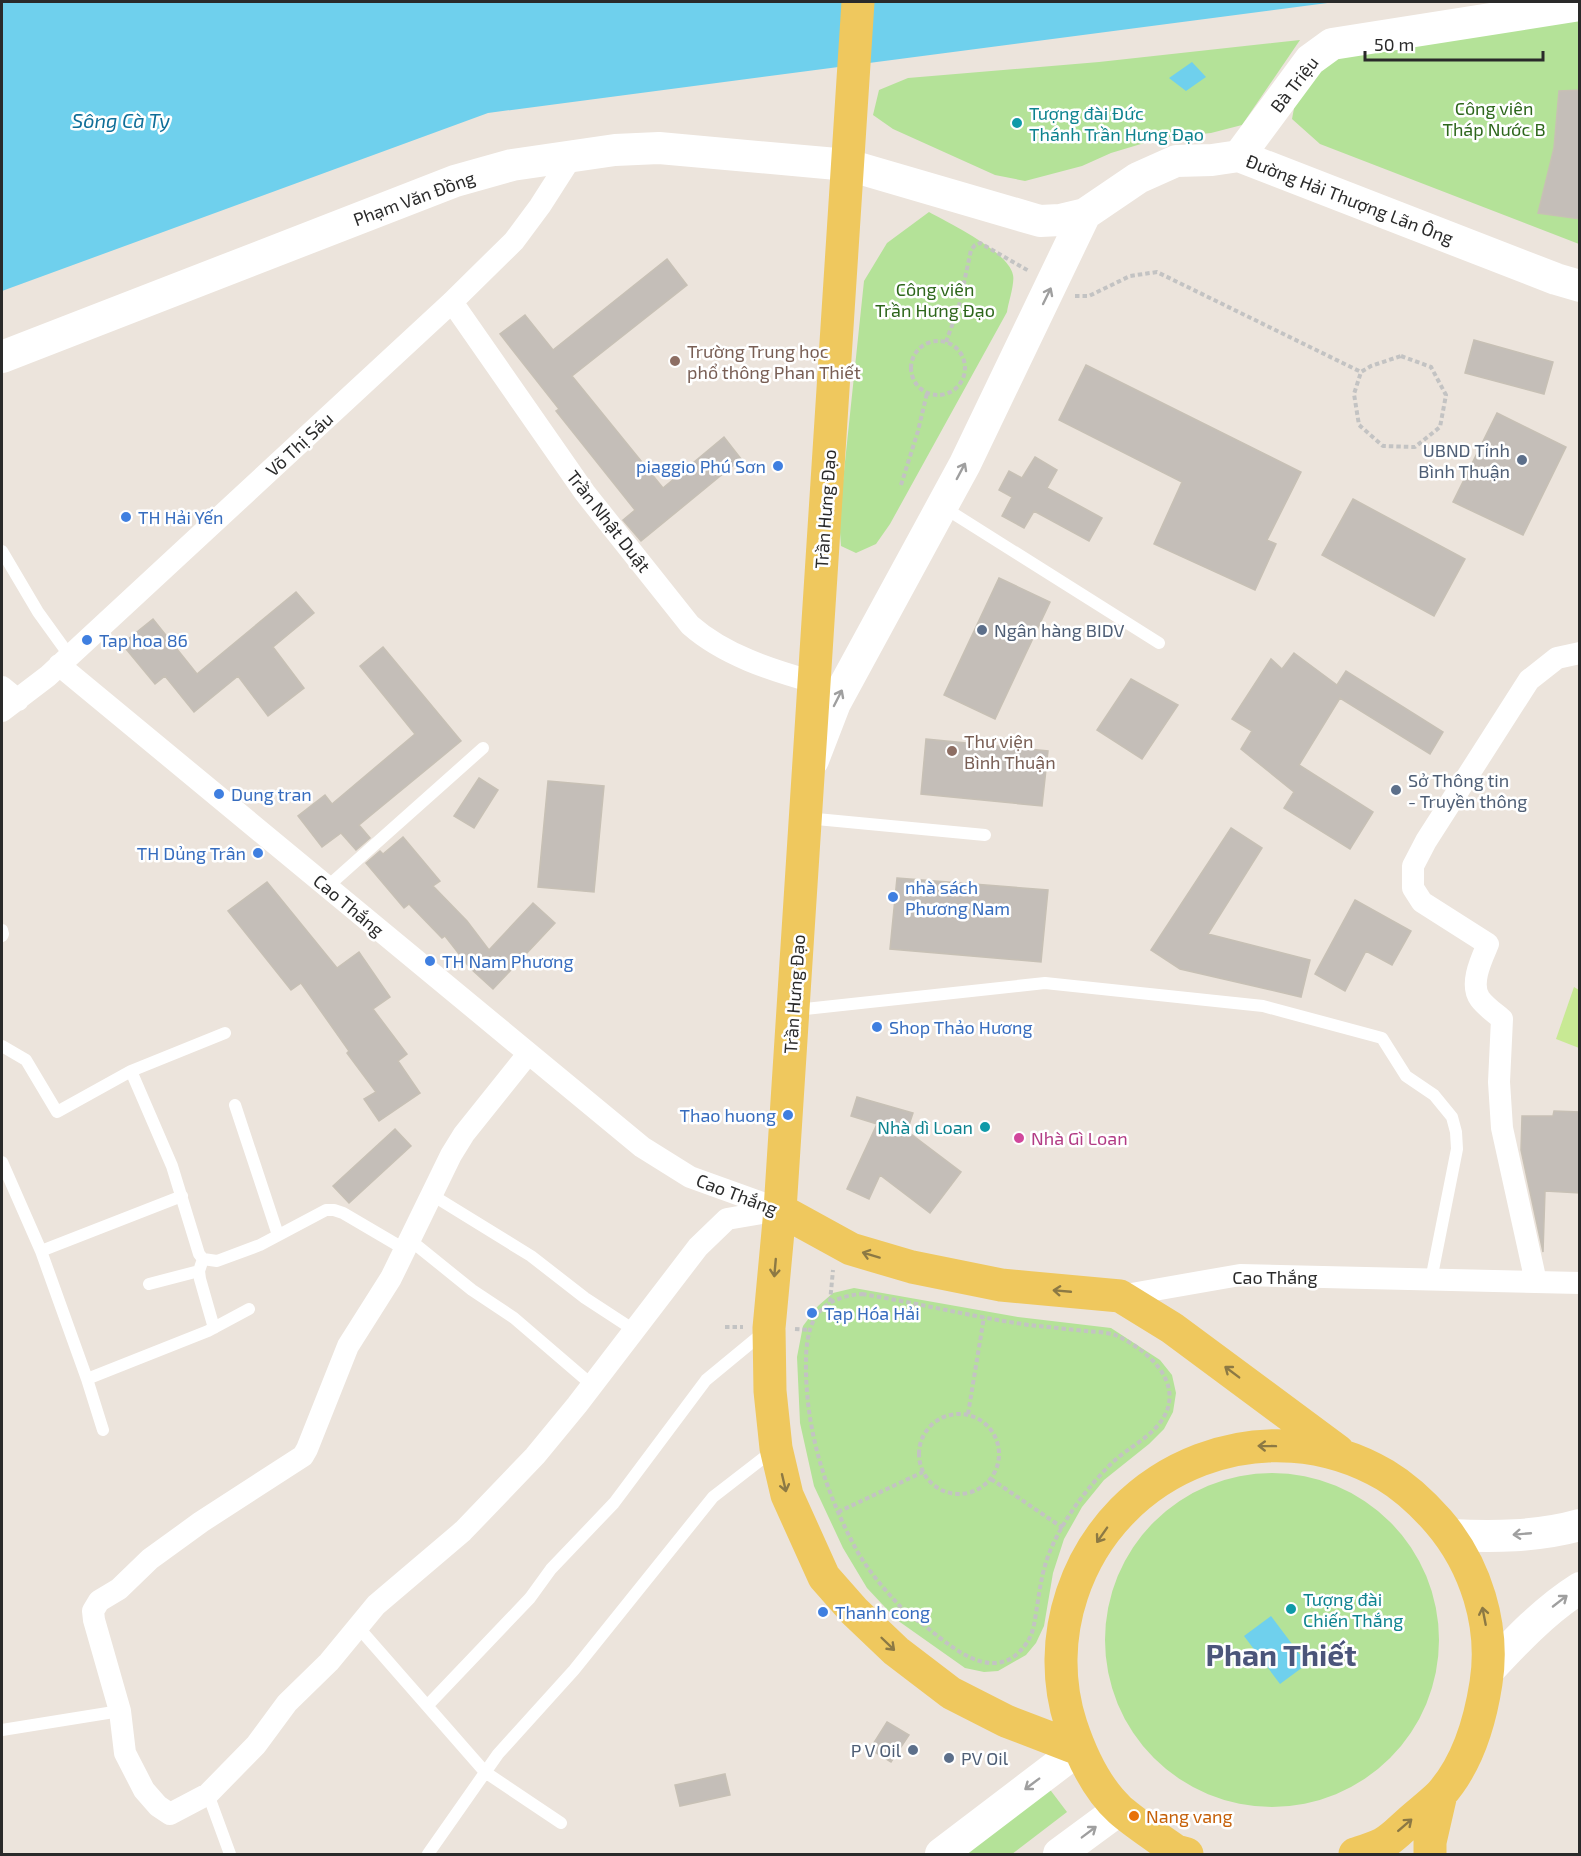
<svg xmlns="http://www.w3.org/2000/svg" width="1581" height="1856" font-family="'Exo 2',sans-serif">
<style>
.green{fill:#b4e298}
.pitch{fill:#c8e994}
.water{fill:#6fd0ed}
.building{fill:#c4beb8;stroke:#c7c0b5;stroke-width:1.5}
.lines{fill:none;stroke-linecap:round;stroke-linejoin:round}
.path{stroke:#c3c3c3;stroke-width:4;stroke-dasharray:4.5 3;stroke-linecap:butt}
.lane{stroke:#fff;stroke-width:12}
.street{stroke:#fff;stroke-width:22}
.secondary{stroke:#fff;stroke-width:32}
.primary{stroke:#efc85e;stroke-width:33}
.oneway{stroke:#9f9f9f}
.oneway2{stroke:#8c7944}
.culture-dot{fill:#0f9aa8;stroke:#fff;stroke-width:2}
.education-dot{fill:#8d6e63;stroke:#fff;stroke-width:2}
.service-dot{fill:#5c6f8a;stroke:#fff;stroke-width:2}
.shop-dot{fill:#3f7fe0;stroke:#fff;stroke-width:2}
.hotel-dot{fill:#d1479c;stroke:#fff;stroke-width:2}
.food-dot{fill:#e8710a;stroke:#fff;stroke-width:2}
.labels{text-anchor:middle;dominant-baseline:central;stroke-width:5;stroke-linejoin:round;paint-order:stroke}
.street-label{font-size:18px;fill:#2a2a2a;stroke:#fff}
.park-label{font-size:18px;fill:#2d661b;stroke:#fff}
.culture-label{font-size:18px;fill:#0d838f;stroke:#fff;text-anchor:start}
.education-label{font-size:18px;fill:#785e54;stroke:#fff;text-anchor:start}
.service-label{font-size:18px;fill:#4e5e75;stroke:#fff;text-anchor:start}
.shop-label{font-size:18px;fill:#366cbe;stroke:#fff;text-anchor:start}
.hotel-label{font-size:18px;fill:#b23c85;stroke:#fff;text-anchor:start}
.food-label{font-size:18px;fill:#c56008;stroke:#fff;text-anchor:start}
.water-label{font-size:20px;font-style:italic;fill:#0f6e98;stroke:#fff}
.town-label{font-size:30px;font-weight:bold;fill:#4b557a;stroke:#fff}
</style>
<rect width="100%" height="100%" fill="#ece4dc"/>
<!-- green -->
<path class="green" d="M1579 20V244L1320 144 1292 119 1301 71 1354 50Z
M1300 40 1242 125 1211 133 1161 138 1111 153 1082 166 1025 181 995 175 893 129 873 115 879 90 908 78 1099 62Z
M929 212C949 223 1009 252 1013 275 1015 283 1008 304 1007 312L890 524 876 544 856 553 841 546 839 519 864 281 887 243Z
M854 1288 1018 1317 1111 1328 1160 1360 1172 1375 1176 1393 1173 1412 1164 1429 1149 1444 1104 1480 1082 1507 1064 1539 1053 1573 1044 1626 1036 1643 1026 1655 998 1671 984 1672 965 1668 897 1620 867 1588 843 1548 814 1486 800 1423 797 1357 803 1326 818 1306 833 1293Z
M1105 1640a167 167 0 1 1 334 0a167 167 0 1 1-334 0Z
M1045 1783 1067 1812 1012 1854H951Z"/>
<!-- pitch -->
<path class="pitch" d="M1574 987 1579 990V1048L1556 1039Z"/>
<!-- water -->
<path class="water" d="M2 2H1335L488 113 2 291Z
M1192 62 1206 77 1186 91 1169 78Z
M1271 1616 1307 1664 1280 1684 1244 1636Z"/>
<!-- building -->
<path class="building" d="M1580 90V219L1538 213 1554 148 1559 91Z
M667 259 687 285 572 376 663 488 724 437 741 459 641 541 623 520 635 510 556 411 559 409 500 334 525 315 553 350Z
M1474 340 1553 362 1544 394 1465 373Z
M1086 365 1301 472 1267 540 1276 544 1255 590 1154 544 1182 482 1059 420Z
M1497 413 1566 447 1523 535 1453 502Z
M1035 457 1057 470 1047 488 1102 518 1089 541 1034 511 1024 528 1002 516 1012 497 999 490 1009 471 1022 478Z
M1353 499 1465 559 1434 616 1322 555Z
M999 578 1050 602 995 719 944 695Z
M296 592 314 613 273 647 304 688 268 716 238 676 194 712 165 676 155 684 122 644 153 619 197 674Z
M383 647 461 741 359 825 370 838 356 850 341 833 322 847 298 816 325 795 332 804 415 734 360 666Z
M1294 653 1337 685 1346 671 1443 732 1430 754 1340 698 1299 765 1373 812 1350 849 1284 808 1294 792 1241 749 1252 731 1232 719 1271 659 1282 669Z
M1131 679 1178 705 1142 759 1097 730Z
M926 739 1048 751 1042 806 921 794Z
M479 778 498 790 474 828 454 816Z
M548 781 604 786 594 892 538 887Z
M1231 828 1262 848 1208 934 1310 960 1301 997 1180 969 1151 950Z
M403 837 440 881 433 886 467 921 489 950 533 903 555 923 493 989 470 968 445 936 442 938 409 904 404 908 366 863 380 851 383 854Z
M897 878 1048 890 1041 962 890 949Z
M267 882 337 968 359 952 390 997 373 1009 407 1054 398 1061 420 1093 379 1121 364 1099 376 1092 347 1053 349 1051 301 983 291 990 228 911Z
M1355 900 1411 931 1392 965 1366 951 1345 991 1315 974Z
M857 1097 913 1113 907 1131 961 1172 930 1213 880 1175 869 1199 847 1189 877 1124 851 1116Z
M1554 1111 1580 1112V1193L1545 1191 1543 1252 1521 1150 1522 1116H1553Z
M395 1129 411 1146 349 1203 333 1186Z
M887 1722 909 1735 891 1762 870 1749Z
M725 1774 730 1795 680 1806 675 1785Z"/>
<g class="lines">
<!-- path -->
<path class="path" d="M1075 296H1089L1130 276 1157 272 1361 372
M911 368a27 27 0 1 1 54 0a27 27 0 1 1-54 0Z
M946 342 959 306 971 250 975 245 980 243 1029 271
M1401 356 1431 367 1446 395 1440 427 1415 447 1383 446 1359 425 1354 394 1361 372 1371 366Z
M901 485 918 431 927 393
M862 1294C918 1303 973 1317 1029 1325 1048 1327 1067 1329 1086 1331 1095 1332 1107 1332 1115 1335 1149 1350 1189 1386 1159 1424 1146 1440 1128 1448 1114 1461 1088 1486 1064 1518 1050 1551 1041 1573 1039 1596 1035 1619 1033 1634 1028 1644 1017 1654 987 1680 948 1644 925 1626 916 1619 905 1613 898 1604 883 1588 867 1569 856 1549 826 1493 807 1434 806 1371 805 1327 813 1298 862 1294Z
M830 1302 833 1270
M725 1327H743
M795 1329 809 1330
M919 1454a40 40 0 1 1 80 0a40 40 0 1 1-80 0Z
M968 1414 984 1317
M991 1479 1063 1528
M838 1512 923 1472"/>
<!-- lane -->
<path class="lane" d="M943 507 1159 643
M2 551 38 612 69 655
M806 818 985 835
M327 887 483 748
M2 930 3 934 2 936
M796 1010 1045 983 1263 1006 1382 1038 1406 1076 1434 1095 1452 1117 1456 1132 1457 1149 1431 1280
M2 1046 26 1060 57 1112 131 1071 225 1033
M131 1071 172 1166 199 1254 203 1259 217 1261 260 1245 326 1210H334L343 1213 406 1250
M235 1105 278 1235
M2 1162 41 1251 182 1196
M432 1195 531 1256 585 1298 634 1330
M410 1240 472 1290 514 1318 592 1385
M41 1251 87 1379 103 1430
M203 1259 199 1271 200 1279 214 1328
M149 1284 199 1271
M87 1379 208 1331 249 1309
M358 1627 485 1772 561 1823
M428 1705 530 1598 551 1569 614 1503 706 1380 763 1333
M2 1730 120 1711
M208 1794 230 1854
M428 1854 498 1754 574 1670 713 1497 775 1449"/>
<!-- street -->
<path class="street" d="M452 302 585 493 690 625C724 655 771 670 814 682
M59 665 642 1147 690 1177 779 1209
M2 687 18 700
M2 711 48 676 452 302 514 241 540 206 572 156
M528 1054 464 1134 451 1155 391 1278 348 1346 307 1449 303 1456 201 1522 150 1559 119 1589 99 1601 93 1611 94 1620 120 1711 125 1753 144 1790 158 1806 170 1814 208 1794 256 1745 287 1703 329 1662 376 1605 463 1531 535 1456 577 1405 698 1247 727 1219 780 1210
M1536 1282 1502 1128 1499 1082 1502 1019C1495 1013 1486 1007 1480 999 1469 984 1482 958 1488 944L1422 902 1413 888V866L1426 841 1529 680 1557 658 1580 653
M1120 1296 1240 1275 1580 1283"/>
<!-- secondary -->
<path class="secondary" d="M1239 156 1310 60 1332 44 1580 5
M2 357 455 181 512 165 615 150 659 148 848 165 1040 221 1060 220 1085 214 1138 178 1176 161 1212 160 1239 156 1556 279 1580 286
M813 760 835 703 965 464 1085 214
M1450 1535C1492 1537 1538 1537 1580 1525
M1488 1671C1516 1641 1545 1610 1580 1588
M941 1854 1079 1749
M1059 1854 1120 1809"/>
<!-- primary -->
<path class="primary" d="M858 2 780 1210 769 1328 770 1391 776 1448 787 1495 824 1577 854 1611 896 1651 951 1693 1006 1721 1079 1749
M780 1210 851 1249 912 1267 1001 1285 1120 1296 1172 1328 1338 1451
M1187 1854 1176 1851C1158 1838 1137 1825 1120 1810 1096 1788 1081 1755 1071 1725 1057 1682 1058 1636 1072 1594 1115 1464 1267 1406 1385 1475 1405 1487 1423 1504 1438 1521 1476 1565 1495 1626 1486 1683 1480 1722 1467 1765 1440 1795 1431 1804 1419 1813 1409 1822 1401 1829 1392 1839 1382 1844 1374 1848 1364 1851 1355 1854
M1430 1854V1842L1441 1794"/>
</g>
<!-- one-way arrows -->
<defs><path id="oneway-shaft" d="M-6 0H5M1.5-3L5.5 0L1.5 3" fill="none" stroke-width="1.6" stroke-linecap="round" stroke-linejoin="round" transform="scale(1.5)"/></defs>
<g class="oneway">
<use href="#oneway-shaft" transform="translate(1047 296) rotate(-64)"/>
<use href="#oneway-shaft" transform="translate(961 471) rotate(-62)"/>
<use href="#oneway-shaft" transform="translate(838 698) rotate(-63)"/>
<use href="#oneway-shaft" transform="translate(1522 1534) rotate(175)"/>
<use href="#oneway-shaft" transform="translate(1560 1601) rotate(-38)"/>
<use href="#oneway-shaft" transform="translate(1032 1784) rotate(143)"/>
<use href="#oneway-shaft" transform="translate(1089 1832) rotate(-37)"/>
</g>
<g class="oneway2">
<use href="#oneway-shaft" transform="translate(871 1255) rotate(-163)"/>
<use href="#oneway-shaft" transform="translate(775 1268) rotate(95)"/>
<use href="#oneway-shaft" transform="translate(1062 1291) rotate(-175)"/>
<use href="#oneway-shaft" transform="translate(1232 1372) rotate(-143)"/>
<use href="#oneway-shaft" transform="translate(1267 1446) rotate(-179)"/>
<use href="#oneway-shaft" transform="translate(784 1483) rotate(77)"/>
<use href="#oneway-shaft" transform="translate(1102 1535) rotate(125)"/>
<use href="#oneway-shaft" transform="translate(1484 1616) rotate(-101)"/>
<use href="#oneway-shaft" transform="translate(888 1644) rotate(44)"/>
<use href="#oneway-shaft" transform="translate(1405 1825) rotate(-41)"/>
</g>
<!-- markers -->
<g class="culture-dot">
<circle cx="1017" cy="123" r="6"/>
<circle cx="985" cy="1127" r="6"/>
<circle cx="1291" cy="1609" r="6"/>
</g>
<g class="education-dot">
<circle cx="675" cy="361" r="6"/>
<circle cx="952" cy="751" r="6"/>
</g>
<g class="service-dot">
<circle cx="1522" cy="460" r="6"/>
<circle cx="982" cy="630" r="6"/>
<circle cx="1396" cy="790" r="6"/>
<circle cx="913" cy="1750" r="6"/>
<circle cx="949" cy="1758" r="6"/>
</g>
<g class="shop-dot">
<circle cx="778" cy="466" r="6"/>
<circle cx="126" cy="517" r="6"/>
<circle cx="87" cy="640" r="6"/>
<circle cx="219" cy="794" r="6"/>
<circle cx="258" cy="853" r="6"/>
<circle cx="893" cy="897" r="6"/>
<circle cx="430" cy="961" r="6"/>
<circle cx="877" cy="1027" r="6"/>
<circle cx="788" cy="1115" r="6"/>
<circle cx="812" cy="1313" r="6"/>
<circle cx="823" cy="1612" r="6"/>
</g>
<circle class="hotel-dot" cx="1019" cy="1138" r="6"/>
<circle class="food-dot" cx="1134" cy="1816" r="6"/>
<g class="labels">
<!-- street labels -->
<g class="street-label">
<text transform="translate(1294 84) rotate(-52)">Bà Triệu</text>
<text transform="translate(414 198) rotate(-20)">Phạm Văn Đồng</text>
<text transform="translate(1350 199) rotate(21)">Đường Hải Thượng Lãn Ông</text>
<text transform="translate(299 444) rotate(-43)">Võ Thị Sáu</text>
<text transform="translate(825 509) rotate(-86)">Trần Hưng Đạo</text>
<text transform="translate(609 521) rotate(52)">Trần Nhật Duật</text>
<text transform="translate(349 905) rotate(40)">Cao Thắng</text>
<text transform="translate(794 994) rotate(-86)">Trần Hưng Đạo</text>
<text transform="translate(737 1194) rotate(21)">Cao Thắng</text>
<text x="1275" y="1277">Cao Thắng</text>
</g>
<!-- park labels -->
<g class="park-label">
<text x="1494" y="108">Công viên<tspan x="1494" dy="21">Tháp Nước B</tspan></text>
<text x="935" y="289">Công viên<tspan x="935" dy="21">Trần Hưng Đạo</tspan></text>
</g>
<!-- culture labels -->
<g class="culture-label">
<text x="1029" y="113">Tượng đài Đức<tspan x="1029" dy="21">Thánh Trần Hưng Đạo</tspan></text>
<text x="973" y="1127" text-anchor="end">Nhà dì Loan</text>
<text x="1303" y="1599">Tượng đài<tspan x="1303" dy="21">Chiến Thắng</tspan></text>
</g>
<!-- education labels -->
<g class="education-label">
<text x="687" y="351">Trường Trung học<tspan x="687" dy="21">phổ thông Phan Thiết</tspan></text>
<text x="964" y="741">Thư viện<tspan x="964" dy="21">Bình Thuận</tspan></text>
</g>
<!-- service labels -->
<g class="service-label">
<text x="1510" y="450" text-anchor="end">UBND Tỉnh<tspan x="1510" dy="21">Bình Thuận</tspan></text>
<text x="994" y="630">Ngân hàng BIDV</text>
<text x="1408" y="780">Sở Thông tin<tspan x="1408" dy="21">- Truyền thông</tspan></text>
<text x="901" y="1750" text-anchor="end">P V Oil</text>
<text x="961" y="1758">PV Oil</text>
</g>
<!-- shop labels -->
<g class="shop-label">
<text x="766" y="466" text-anchor="end">piaggio Phú Sơn</text>
<text x="138" y="517">TH Hải Yến</text>
<text x="99" y="640">Tap hoa 86</text>
<text x="231" y="794">Dung tran</text>
<text x="246" y="853" text-anchor="end">TH Dủng Trân</text>
<text x="905" y="887">nhà sách<tspan x="905" dy="21">Phương Nam</tspan></text>
<text x="442" y="961">TH Nam Phương</text>
<text x="889" y="1027">Shop Thảo Hương</text>
<text x="776" y="1115" text-anchor="end">Thao huong</text>
<text x="824" y="1313">Tạp Hóa Hải</text>
<text x="835" y="1612">Thanh cong</text>
</g>
<!-- hotel labels -->
<g class="hotel-label">
<text x="1031" y="1138">Nhà Gì Loan</text>
</g>
<!-- food labels -->
<g class="food-label">
<text x="1146" y="1816">Nang vang</text>
</g>
<!-- water labels -->
<g class="water-label">
<text x="121" y="120">Sông Cà Ty</text>
</g>
<!-- town labels -->
<g class="town-label">
<text x="1281" y="1654">Phan Thiết</text>
</g>
</g>
<!-- border -->
<rect width="1581" height="1856" fill="none" stroke="#2a2a2a" stroke-width="6"/>
<!-- scale -->
<path d="M1365 51v9h178v-9" fill="none" stroke="#2a2a2a" stroke-width="3"/>
<text x="1374" y="51" font-size="18" fill="#2a2a2a" stroke="#ffffff" stroke-width="4.5" paint-order="stroke">50 m</text>
</svg>
